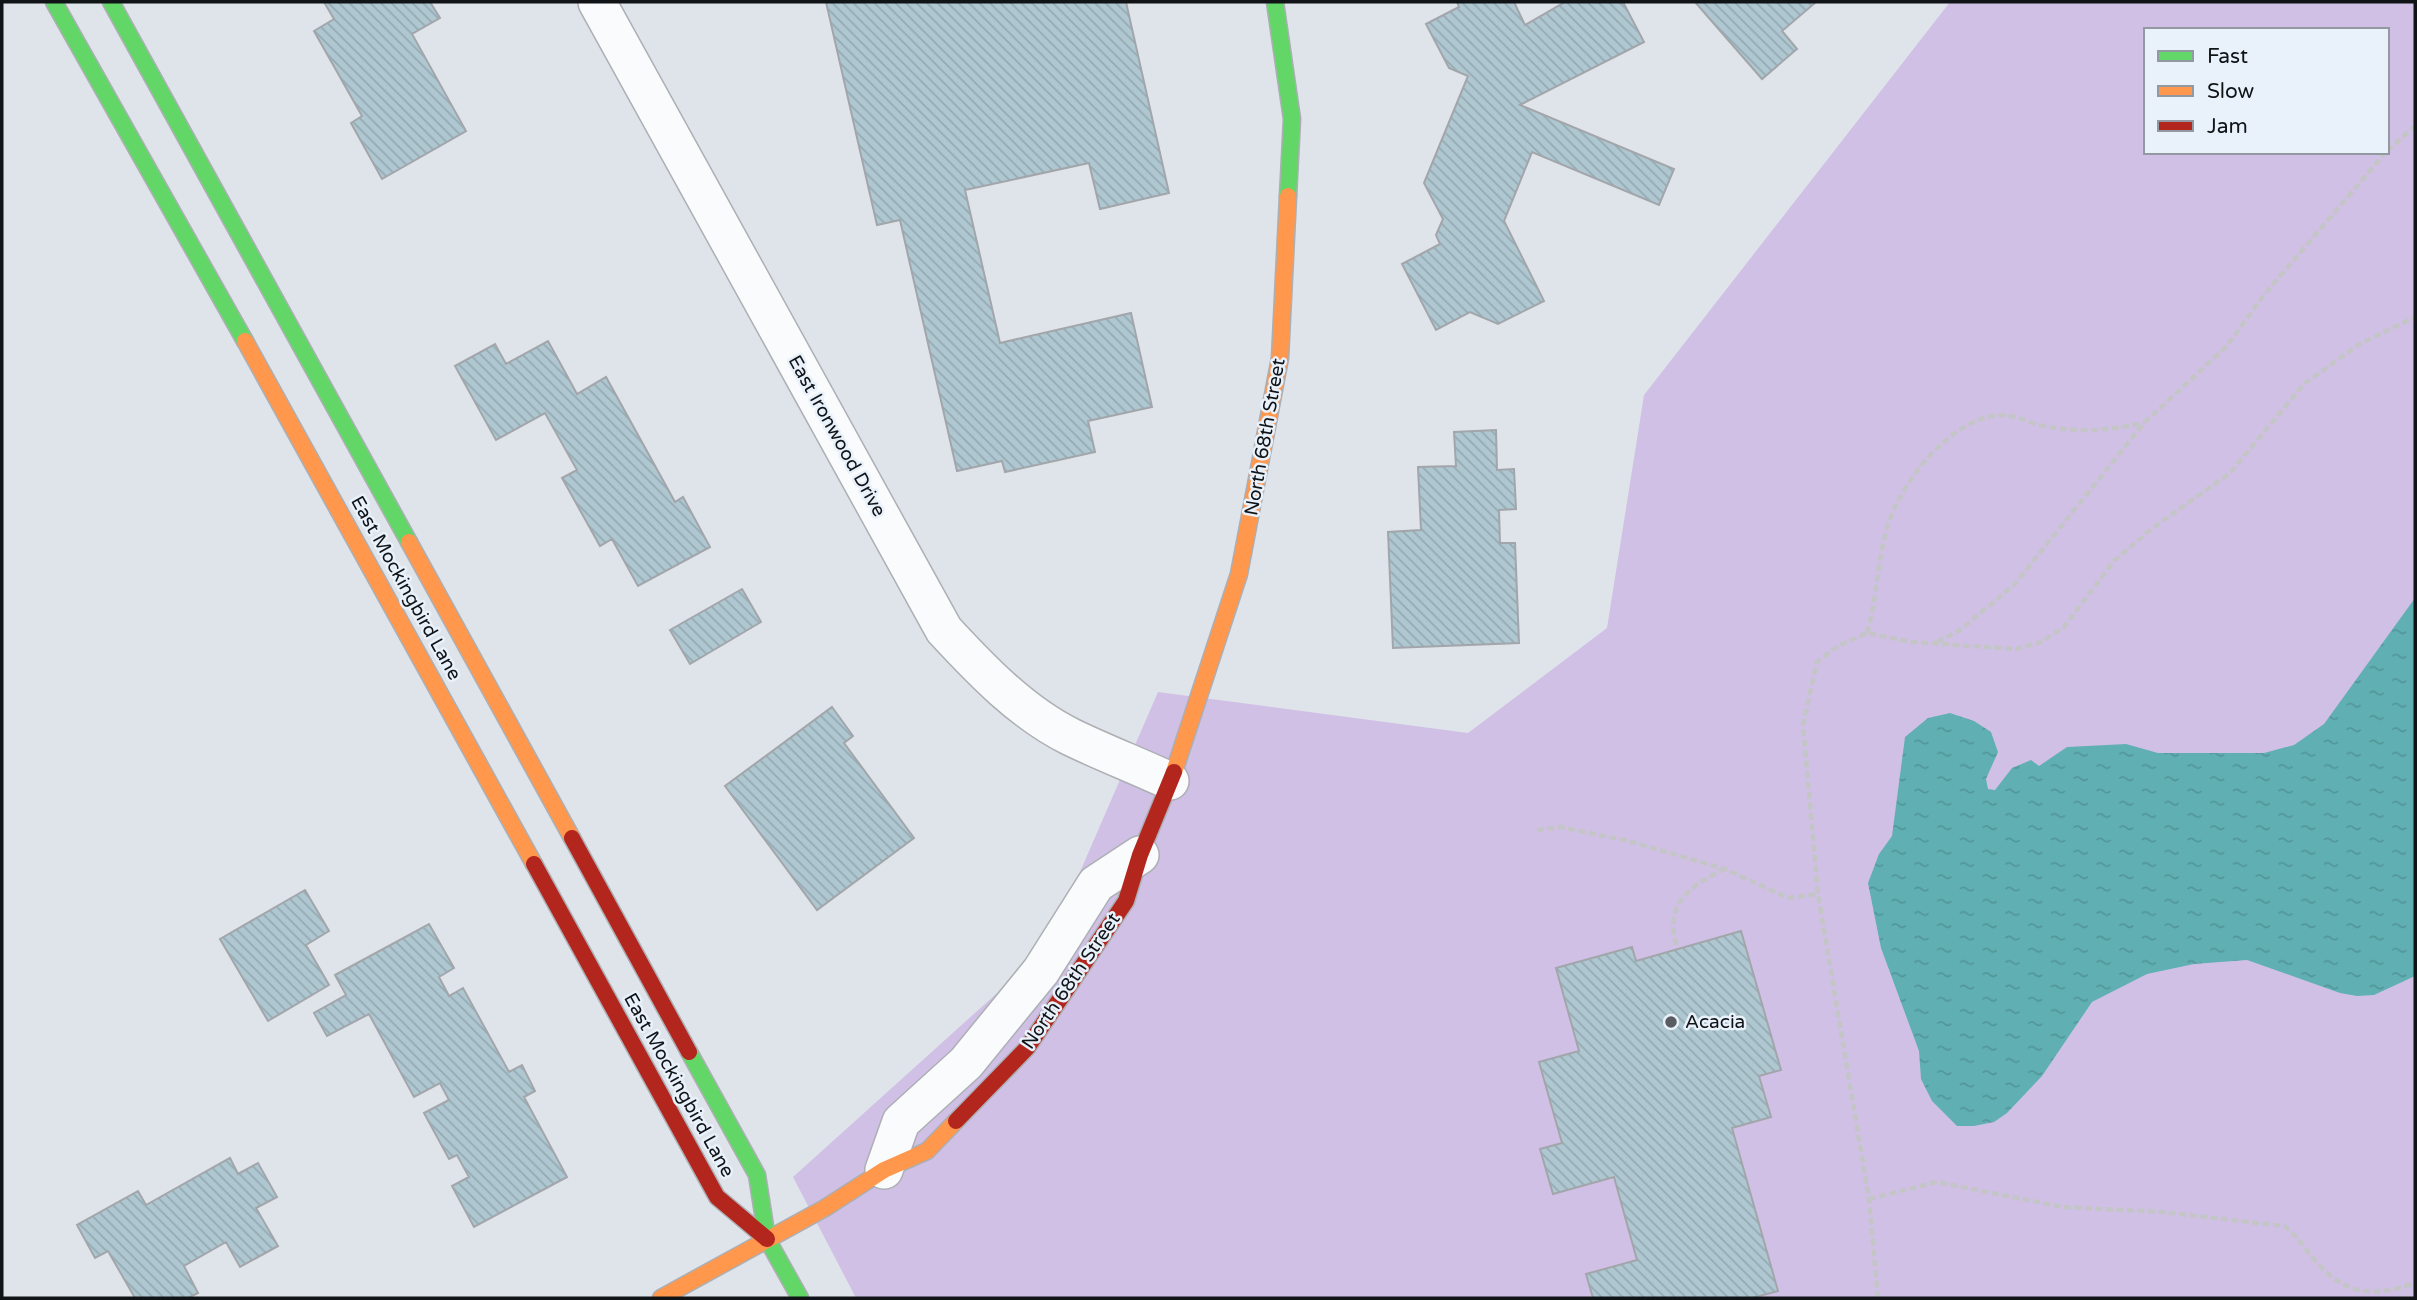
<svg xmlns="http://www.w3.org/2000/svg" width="2417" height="1300" font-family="'Varela Round',sans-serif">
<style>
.green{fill:#d1c0e6;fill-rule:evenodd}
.water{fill:url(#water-ripples)}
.building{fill:url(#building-back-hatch);stroke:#a2a6aa;stroke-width:2}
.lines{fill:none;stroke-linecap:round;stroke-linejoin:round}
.street-casing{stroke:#acafb4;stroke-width:40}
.fast-casing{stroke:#acafb4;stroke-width:19}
.slow-casing{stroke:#acafb4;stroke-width:19}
.jam-casing{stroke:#acafb4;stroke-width:19}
.path{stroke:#c4c5c7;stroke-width:4.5;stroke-dasharray:7 3.5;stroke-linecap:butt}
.street{stroke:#fafbfc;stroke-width:37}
.fast{stroke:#63d668;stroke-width:16}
.slow{stroke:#ff974d;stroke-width:16}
.jam{stroke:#b3261e;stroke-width:16}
.poi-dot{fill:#595d61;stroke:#e9f1fb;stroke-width:2.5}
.labels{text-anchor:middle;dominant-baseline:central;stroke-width:5;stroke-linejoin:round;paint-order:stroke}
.street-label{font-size:19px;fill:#111417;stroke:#e9f1fb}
.poi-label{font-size:19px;fill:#111417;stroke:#e9f1fb;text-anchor:start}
</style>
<defs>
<pattern id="water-ripples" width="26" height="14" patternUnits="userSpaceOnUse" patternTransform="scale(1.75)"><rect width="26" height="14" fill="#60b0b3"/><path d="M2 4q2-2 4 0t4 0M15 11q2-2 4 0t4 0" fill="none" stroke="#529699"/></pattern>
<pattern id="building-back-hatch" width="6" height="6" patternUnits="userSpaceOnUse" patternTransform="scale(1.75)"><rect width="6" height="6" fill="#aec7d1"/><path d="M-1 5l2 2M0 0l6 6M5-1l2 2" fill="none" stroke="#95aab3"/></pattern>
</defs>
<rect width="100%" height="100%" fill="#dfe4ea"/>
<!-- green -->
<path class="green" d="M1950 2H2415V1298H856L793 1177 1047 948 1158 692 1468 733 1607 628 1644 395ZM2146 30H2387V152H2146Z"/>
<!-- water -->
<path class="water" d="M2415 598V976L2374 995 2357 996 2340 993 2247 960 2194 964 2147 974 2092 1002 2042 1076 2007 1113 1994 1122 1974 1126H1957L1932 1101 1921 1079 1919 1051 1881 948 1868 883 1879 854 1892 836 1905 737 1928 718 1950 713 1974 721 1991 732 1998 752 1986 779 1988 789 1995 790 2012 768 2031 760 2039 766 2067 747 2126 744 2158 753H2264L2294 745 2324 724Z"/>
<!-- building -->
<path class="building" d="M324 2H430L440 18 412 34 466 131 382 179 351 123 362 116 314 31 334 19Z
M826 2H1126L1169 193 1100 209 1089 163 965 190 1000 343 1131 313 1152 407 1088 421 1095 452 1005 472 1002 461 957 471 900 220 877 225Z
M1457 2H1514L1525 25 1565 2H1623L1644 42 1520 105 1674 169 1659 205 1532 152 1504 221 1544 301 1498 324 1470 312 1436 330 1402 264 1440 244 1436 235 1443 219 1424 183 1468 76 1449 68 1426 24 1459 7Z
M1695 2H1816L1782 31 1797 49 1762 79Z
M548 341 577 394 606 377 675 502 683 497 710 547 638 586 612 539 600 546 562 478 577 470 545 413 496 440 455 366 495 344 506 364Z
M1496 430 1497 470 1514 469 1516 509 1499 510 1500 543H1515L1519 643 1393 648 1388 532 1421 530 1418 467 1456 466 1454 432Z
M742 589 761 622 690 664 670 630Z
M832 707 853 736 844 743 914 838 817 910 725 786Z
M305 890 329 931 306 945 329 985 268 1021 220 939Z
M429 924 454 968 439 977 449 996 463 988 509 1072 522 1065 535 1091 524 1097 567 1177 474 1227 452 1186 469 1177 457 1155 449 1159 424 1113 449 1100 440 1083 414 1097 369 1014 327 1036 314 1013 346 995 335 975Z
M1741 931 1781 1070 1759 1076 1771 1117 1732 1128 1778 1291 1752 1298H1593L1586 1274 1637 1260 1614 1177 1553 1194 1540 1149 1562 1143 1539 1062 1579 1051 1556 968 1632 947 1636 961Z
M230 1158 238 1174 258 1163 277 1197 256 1208 278 1246 240 1267 226 1242 184 1266 198 1293 188 1298H135L108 1251 95 1258 77 1225 138 1191 146 1205Z"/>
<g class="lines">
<defs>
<path id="street" d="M597 2 944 630C981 670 1022 713 1071 737 1104 753 1138 766 1170 781
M884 1170 901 1122 966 1063 1041 971 1096 884 1140 855"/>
<path id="fast" d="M54 2 245 341
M111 2 409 542
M1275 2 1292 119 1288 196
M689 1052 757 1175 767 1239 800 1298"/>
<path id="slow" d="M245 341 534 864
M409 542 572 838
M1174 772 1239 574 1280 358 1288 196
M661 1298 825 1208 884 1170 927 1151 956 1121"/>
<path id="jam" d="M572 838 689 1052
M534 864 717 1197 767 1239
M956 1121 1027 1048 1126 901 1140 855 1174 772"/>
</defs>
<!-- street casing -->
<use href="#street" class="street-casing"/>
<!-- fast casing -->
<use href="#fast" class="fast-casing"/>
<!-- slow casing -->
<use href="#slow" class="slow-casing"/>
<!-- jam casing -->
<use href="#jam" class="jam-casing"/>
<!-- path -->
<path class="path" d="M2387 151 2415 126
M1867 633C1877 599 1877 563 1887 528 1900 483 1952 415 2003 415 2014 415 2028 422 2039 425 2079 433 2105 431 2144 423
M1937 642 1960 630 2014 585 2144 423 2227 346 2263 296 2386 152
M1537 830 1561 827 1628 841 1725 869 1788 898 1818 894
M1676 945C1665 901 1690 887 1724 869
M1869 1199 1937 1182 2063 1207 2162 1212 2284 1226C2299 1237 2305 1250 2317 1263 2347 1296 2374 1297 2415 1283
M1878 1298 1869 1199 1818 894 1803 725 1817 662 1838 646 1867 633 1911 642 2016 649 2041 642 2064 627 2114 561 2150 530 2230 473 2304 384 2358 345 2415 317"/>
<!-- street -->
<use href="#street" class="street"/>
<!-- fast -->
<use href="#fast" class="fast"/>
<!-- slow -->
<use href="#slow" class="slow"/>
<!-- jam -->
<use href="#jam" class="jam"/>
</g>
<!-- markers -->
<circle class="poi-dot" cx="1671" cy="1022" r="7"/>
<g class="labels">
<!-- street labels -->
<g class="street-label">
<text transform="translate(837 436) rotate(61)">East Ironwood Drive</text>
<text transform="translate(1265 437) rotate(-80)">North 68th Street</text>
<text transform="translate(406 588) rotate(61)">East Mockingbird Lane</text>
<text transform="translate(1071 981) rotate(-56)">North 68th Street</text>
<text transform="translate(679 1085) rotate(61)">East Mockingbird Lane</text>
</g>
<!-- poi labels -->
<g class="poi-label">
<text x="1685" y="1022">Acacia</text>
</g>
</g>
<!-- border -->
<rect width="2417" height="1300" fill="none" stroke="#111417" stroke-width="7"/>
<!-- legend -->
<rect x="2144" y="28" width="245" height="126" fill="#e9f1fb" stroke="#9399a0" stroke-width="2"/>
<rect x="2158" y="51" width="35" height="10" fill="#63d668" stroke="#9399a0" stroke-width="2"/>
<text x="2207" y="63" font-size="21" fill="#111417">Fast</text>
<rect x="2158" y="86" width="35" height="10" fill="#ff974d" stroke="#9399a0" stroke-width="2"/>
<text x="2207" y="98" font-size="21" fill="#111417">Slow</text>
<rect x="2158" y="121" width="35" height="10" fill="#b3261e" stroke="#9399a0" stroke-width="2"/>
<text x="2207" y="133" font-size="21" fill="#111417">Jam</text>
</svg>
